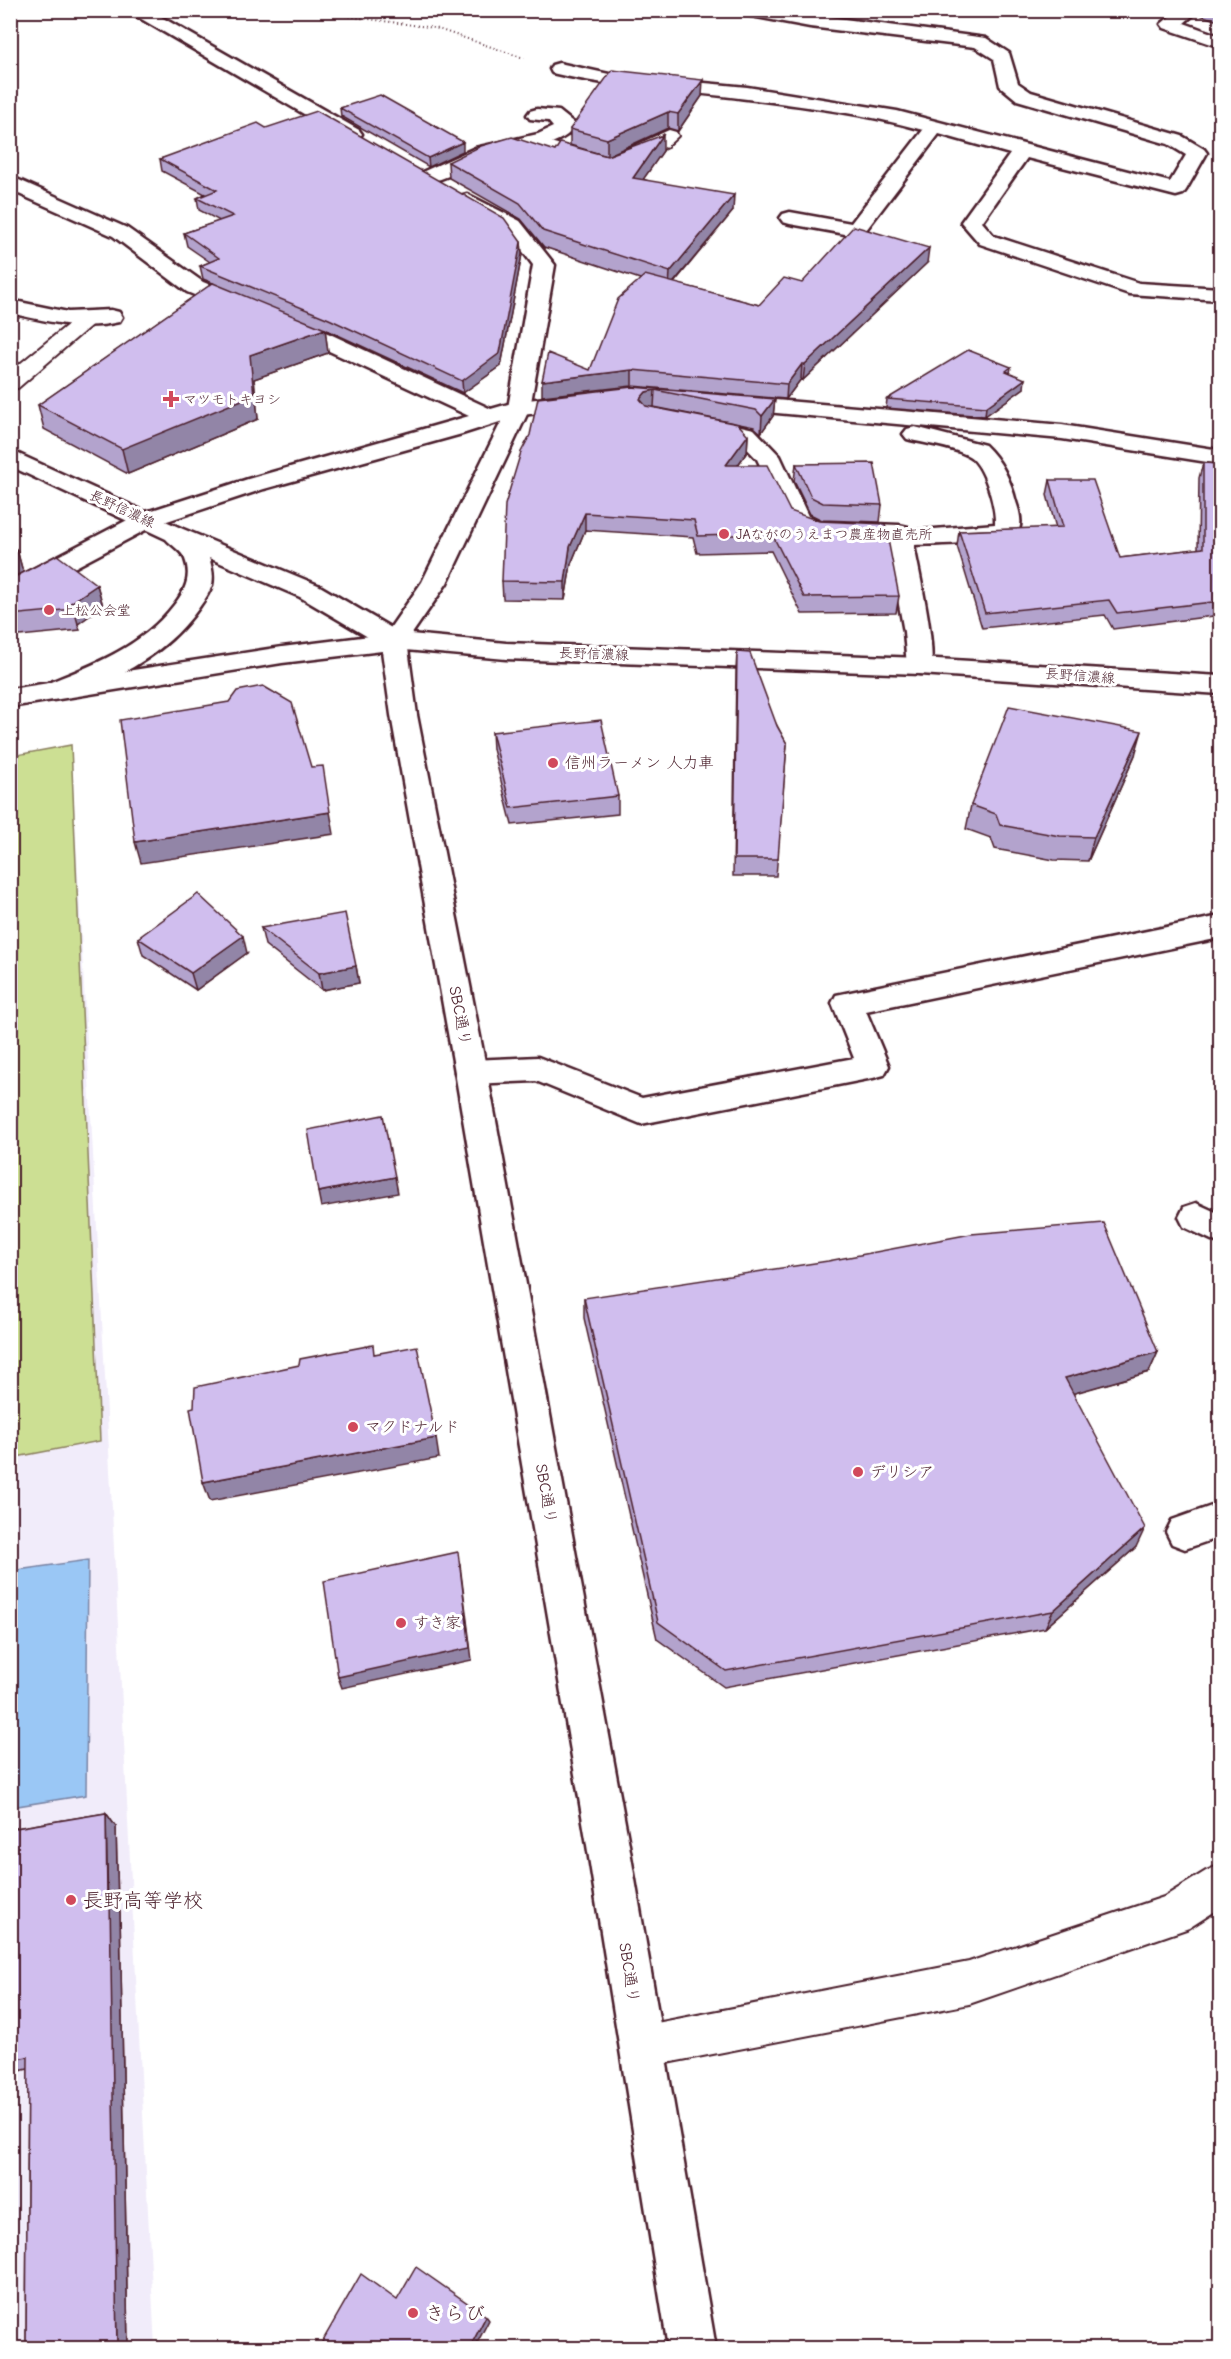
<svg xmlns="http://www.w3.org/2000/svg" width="1231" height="2359" font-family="'Comic Neue','Klee One',sans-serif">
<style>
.built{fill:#f1ecfa}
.green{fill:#ccdf93;stroke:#8b7f5f;stroke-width:1.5}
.water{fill:#9ac7f5;stroke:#7a84a4;stroke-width:1.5}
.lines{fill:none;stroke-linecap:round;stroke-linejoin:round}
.lane-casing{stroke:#4a1f2b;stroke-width:4}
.street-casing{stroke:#4a1f2b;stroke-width:5}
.secondary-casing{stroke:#4a1f2b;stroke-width:5}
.primary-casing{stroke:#4a1f2b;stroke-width:5}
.path{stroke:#4a1f2b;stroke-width:2;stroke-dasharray:1 3;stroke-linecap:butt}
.lane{fill:#fff;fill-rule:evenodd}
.street{fill:#fff;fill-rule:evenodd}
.secondary{fill:#fff;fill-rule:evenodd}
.primary{fill:#fff;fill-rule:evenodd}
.wall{fill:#b3a3cd;stroke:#4a1f2b;stroke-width:1.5}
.shaded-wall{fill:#9285a7;stroke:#4a1f2b;stroke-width:1.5}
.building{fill:#d0beee;stroke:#4a1f2b;stroke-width:1.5}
.poi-dot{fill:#d1495b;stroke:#fff;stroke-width:2}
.labels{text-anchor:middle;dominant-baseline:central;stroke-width:6;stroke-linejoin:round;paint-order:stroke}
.far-poi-label{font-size:14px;fill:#4a1f2b;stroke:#fff;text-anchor:start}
.far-street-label{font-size:14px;fill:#4a1f2b;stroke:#fff}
.poi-label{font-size:16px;fill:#4a1f2b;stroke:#fff;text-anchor:start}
.street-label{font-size:16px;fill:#4a1f2b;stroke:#fff}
.near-poi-label{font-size:20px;fill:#4a1f2b;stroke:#fff;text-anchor:start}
</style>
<rect width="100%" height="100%" fill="#fff"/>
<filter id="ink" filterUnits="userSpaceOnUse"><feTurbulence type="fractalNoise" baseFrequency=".0167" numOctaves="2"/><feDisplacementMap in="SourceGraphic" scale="12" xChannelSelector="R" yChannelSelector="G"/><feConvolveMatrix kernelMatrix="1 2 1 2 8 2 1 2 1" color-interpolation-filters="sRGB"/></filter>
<g filter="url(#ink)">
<!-- built -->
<path class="built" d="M71 745 109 1451 155 2348H11L10 756Z"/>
<!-- green -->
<path class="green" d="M71 745 100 1441 11 1458V756Z"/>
<!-- water -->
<path class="water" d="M88 1560 86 1795 11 1807V1571Z"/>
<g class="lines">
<defs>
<path id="lane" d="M669 130 676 132 678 136 665 148 608 170 522 146 520 142 522 138 529 136 607 158Z
M88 312 95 314 98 318 95 322 18 388 10 389V372L81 314Z
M1220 1865V1908L1189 1928 969 2004 641 2068 626 2062 620 2047 626 2032 641 2026 969 1962 1164 1897 1206 1871Z"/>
<path id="street" d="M737 10H777L986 38 1009 53 1018 83 1031 92 1182 136 1204 149 1207 153 1186 190 1183 194 1176 196 1027 158 982 222 994 236 1139 283 1220 288V300L1129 294 980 244 961 222 1010 154 939 134 863 234 856 236 790 224 783 222 780 218 783 214 790 212 851 223 923 130C866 114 805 106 747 99 682 90 617 89 552 73L550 69 552 65 559 63 609 74 747 87 897 111 1170 182 1186 155 1168 144 1017 100 1000 86 994 59 975 47 810 27 746 15Z
M1178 10H1199L1184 23 1220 36V47L1164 28 1161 24Z
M537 109 559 111 574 123C572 128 571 132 567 135 543 152 511 147 485 158 468 165 438 186 420 181L417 177 420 173 475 148 538 134 553 127 548 121 530 119 527 115 530 111Z
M10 176 127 228 203 282 330 334 491 409 519 401 580 394 588 396 591 401 588 406 580 408 522 415 462 434 264 489 155 525 19 597 10 599V581L137 515 248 479 469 416 314 344 187 292 113 236 10 190Z
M10 300 68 312 111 310 119 312 122 317 119 322C82 331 46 321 10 313Z
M730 396 1062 425 1220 450V464L1062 439 722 408 719 403 722 398Z
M705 418 754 429 780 456 808 516 821 522 899 525 908 527 910 531 995 524C996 507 984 462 967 455 949 446 926 444 907 439L903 434 907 429 915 427 985 445C1001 460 1011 481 1016 502 1019 510 1024 527 1016 533 1002 544 934 544 914 545 918 568 939 656 929 672L920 674 911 672 907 666 904 632 887 539 817 536 789 526 757 459 738 439 697 430 693 425 697 420Z
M1220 916V938L866 1011 889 1066 884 1075 873 1078 641 1124 536 1081 471 1084 460 1081 455 1072 460 1063 471 1060 538 1057 642 1098 854 1058 832 1003 836 995Z
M1196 1203 1220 1214V1244L1184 1227 1179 1217 1184 1207Z
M1220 1503V1537L1185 1549 1172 1544 1166 1532 1172 1520Z"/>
<path id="secondary" d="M126 10H149L359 130 362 134 359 138H345Z
M467 194 520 221 555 265 530 408 447 583 407 641 417 715 487 1072 628 1839 716 2348H668L586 1839 455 1072 391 715 382 651 282 663 10 707V689L282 647 386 634 422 582 508 408 533 265 506 229 460 204 457 200 460 196Z"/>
<path id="primary" d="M10 450 183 529 318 585 400 633 506 643 920 658 1220 676V694L920 674 506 659 394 649 385 647 300 597 209 558C212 567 214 576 212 585 209 594 203 602 198 609 164 657 108 685 52 700L43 697 39 691 43 685C91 666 141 648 174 605 185 591 192 577 185 559 182 551 171 545 166 539L10 466Z"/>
</defs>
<!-- lane casing -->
<use href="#lane" class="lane-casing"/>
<!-- street casing -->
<use href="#street" class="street-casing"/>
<!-- secondary casing -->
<use href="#secondary" class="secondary-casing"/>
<!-- primary casing -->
<use href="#primary" class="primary-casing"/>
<!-- path -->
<path class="path" d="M302 10 435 28 524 58"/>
<!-- lane -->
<use href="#lane" class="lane"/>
<!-- street -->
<use href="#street" class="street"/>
<!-- secondary -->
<use href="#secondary" class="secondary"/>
<!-- primary -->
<use href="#primary" class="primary"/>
</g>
<!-- wall -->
<path class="wall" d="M1201 10H1221V22L1200 15Z
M702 96 678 131 668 128 607 156 570 145V129Z
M340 108 463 151 429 167 341 116Z
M266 128 521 242 522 254 501 366 463 393 325 329 328 353 254 379 258 419 128 474 44 429 38 405 213 283 203 279 200 266 210 262 187 246 184 233 220 221 199 210 197 198 205 194 162 171 160 159Z
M555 151 607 156 663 151 643 179 733 211 674 283 759 305 802 283 927 263 803 380 801 379 786 399 632 386 542 396 590 370 640 279 544 247 521 219 449 178 448 162Z
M1011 367 1010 373 1024 388 985 416 886 408 887 399Z
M632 387 775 399 773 416 761 433 754 427 654 407H652L748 435 747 452 738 465 790 511 899 596 896 613 802 614 771 551 697 553 693 537 585 530 571 564 565 600 503 599 502 581Z
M1203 463 1221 464V615L1113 629 1105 615 982 628 957 546 959 531 1056 528 1047 495 1050 480 1120 558 1198 549 1199 478Z
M796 464 882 505 880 522 822 520 810 514 794 481Z
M10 544 17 550 23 572 13 578 97 585 103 606 78 624 80 630 10 637Z
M737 652 787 744 776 876H733L736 670Z
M492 732 618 796V814L512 825 493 749Z
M1135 755 1088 861 1054 860 995 849 991 838 966 829 971 805Z
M261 928 356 966 359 983 322 990 265 945Z
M138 938 247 953 196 990 143 955Z
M584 1298 1158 1352 1149 1372 1073 1393 1136 1547 1045 1628 724 1687 657 1639 584 1318Z
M106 1813 116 1827 118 1909 120 1912 128 2349H26L28 2069 10 2073V1829Z"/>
<!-- shaded-wall -->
<path class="shaded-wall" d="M703 80 702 96 678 131V114Z
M668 112V128L607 156V139Z
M663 135V151L633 194V178Z
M463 142V151L429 167 428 158Z
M734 195 733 211 669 288 670 272Z
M521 242 522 254 501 366 463 393 462 381Z
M929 248 927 263 803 380 805 364Z
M325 329 328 353 254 379 258 419 128 474 122 449 250 355Z
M802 364 801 379 786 399 787 384Z
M632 370V386L542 396V381Z
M1025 379 1024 388 985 416 986 407Z
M655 390 654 407 645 409 640 399 646 392Z
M775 399 773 416 761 433 762 416Z
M748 435 747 452 725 483 726 465Z
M585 513V530L571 564 565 600V582L570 547Z
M17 550 23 572 10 579V554Z
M97 585 103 606 78 624 74 609 69 604Z
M1142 731 1135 755 1088 861 1094 837Z
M330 812 334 834 141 863 135 842Z
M243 936 247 953 196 990 191 973Z
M356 966 359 983 322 990 319 973Z
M395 1177 398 1193 321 1207 318 1192Z
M1158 1352 1149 1372 1057 1398 1065 1378Z
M436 1438 439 1458 210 1501 203 1482Z
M1145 1528 1136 1547 1045 1628 1053 1611Z
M460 1565 472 1660 342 1688 338 1677Z
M106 1813 116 1827 118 1909 120 1912 128 2349H117Z
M486 2316 489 2320 474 2349H469Z"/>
<!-- building -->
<path class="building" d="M612 70 703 80 678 114 668 112 607 139 570 129Z
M380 95 463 142 428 158 340 108Z
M317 111 504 218 521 242 500 353 462 381 329 319 200 266 219 258 184 233 233 216 197 198 217 190 160 159 258 123 266 128Z
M663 135 633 178 734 195 670 272 543 231 520 203 448 162 481 146 512 137 555 151 560 143 607 156Z
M854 226 929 248 805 364H802L787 384 632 370 542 381 548 353 590 370 618 299 645 275 759 305 784 278 802 283Z
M213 283 325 329 250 355 254 395 122 449 38 405Z
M968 350 1011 367 1006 371 1025 379 986 407 887 399Z
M632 387 775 399 762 416 756 410 655 390 646 392 640 399 646 406 738 424 748 435 726 465H767L790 511 819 521 885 524 899 596 804 597 772 534 698 536 694 520 585 513 570 547 565 582 502 581 505 505 521 452 530 435 538 398Z
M874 463 882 505 823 503 811 497 796 464Z
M1203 463 1221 464V601L1117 613 1109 600 985 613 959 531 1063 527 1050 480H1093L1120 558 1203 548Z
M10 544 17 550 10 554Z
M57 555 97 585 69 604 74 609 10 615V578H13Z
M737 652 750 653 777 726 787 744 778 859H734Z
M263 686 292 703 311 767 323 766 330 812 135 842 120 720 229 702 237 691Z
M1009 706 1142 731 1094 837 1060 836 1000 825 996 814 971 805Z
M601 720 618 796 511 808 492 732Z
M198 894 243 936 191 973 138 938Z
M345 913 356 966 319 973 261 928Z
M383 1115 395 1177 318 1192 308 1130Z
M1104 1223 1158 1352 1065 1378 1145 1528 1053 1611 726 1671 658 1622 584 1298 828 1261 971 1234Z
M373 1345 374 1354 417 1346 436 1438 203 1482 190 1408 194 1407 195 1387 299 1365 300 1359Z
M458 1552 470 1648 338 1677 324 1581Z
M106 1813 107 1900H110L117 2349H26L28 2057 10 2060V1829Z
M416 2267 486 2316 469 2349H318L361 2274 397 2300Z"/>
</g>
<!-- markers -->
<g class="poi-dot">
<path d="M168 390h6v6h6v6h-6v6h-6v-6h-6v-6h6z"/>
<circle cx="724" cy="534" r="6"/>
<circle cx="49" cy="610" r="6"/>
<circle cx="553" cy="763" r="6"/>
<circle cx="353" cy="1427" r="6"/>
<circle cx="858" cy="1472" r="6"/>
<circle cx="401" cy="1623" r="6"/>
<circle cx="71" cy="1900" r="6"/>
<circle cx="413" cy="2313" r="6"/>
</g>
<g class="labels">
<!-- far-poi labels -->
<g class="far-poi-label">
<text x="183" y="399">マツモトキヨシ</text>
<text x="736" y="534">JAながのうえまつ農産物直売所</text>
<text x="61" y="610">上松公会堂</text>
</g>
<!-- far-street labels -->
<g class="far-street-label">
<text transform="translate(122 509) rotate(25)">長野信濃線</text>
<text transform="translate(594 654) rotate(2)">長野信濃線</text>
<text transform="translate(1080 676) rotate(4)">長野信濃線</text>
</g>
<!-- poi labels -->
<g class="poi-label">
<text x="565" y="763">信州ラーメン 人力車</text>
<text x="365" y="1427">マクドナルド</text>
<text x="870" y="1472">デリシア</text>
<text x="413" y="1623">すき家</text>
</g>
<!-- street labels -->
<g class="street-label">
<text transform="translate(460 1016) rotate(79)">SBC通り</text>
<text transform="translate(546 1494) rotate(80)">SBC通り</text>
<text transform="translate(629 1973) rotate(81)">SBC通り</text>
</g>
<!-- near-poi labels -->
<g class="near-poi-label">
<text x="83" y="1900">長野高等学校</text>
<text x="425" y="2313">きらび</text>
</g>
</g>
<!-- margin -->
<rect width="1231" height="2359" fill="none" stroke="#fff" stroke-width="36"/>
<rect x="18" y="18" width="1195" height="2323" fill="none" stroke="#4a1f2b" stroke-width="2" filter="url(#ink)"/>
</svg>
